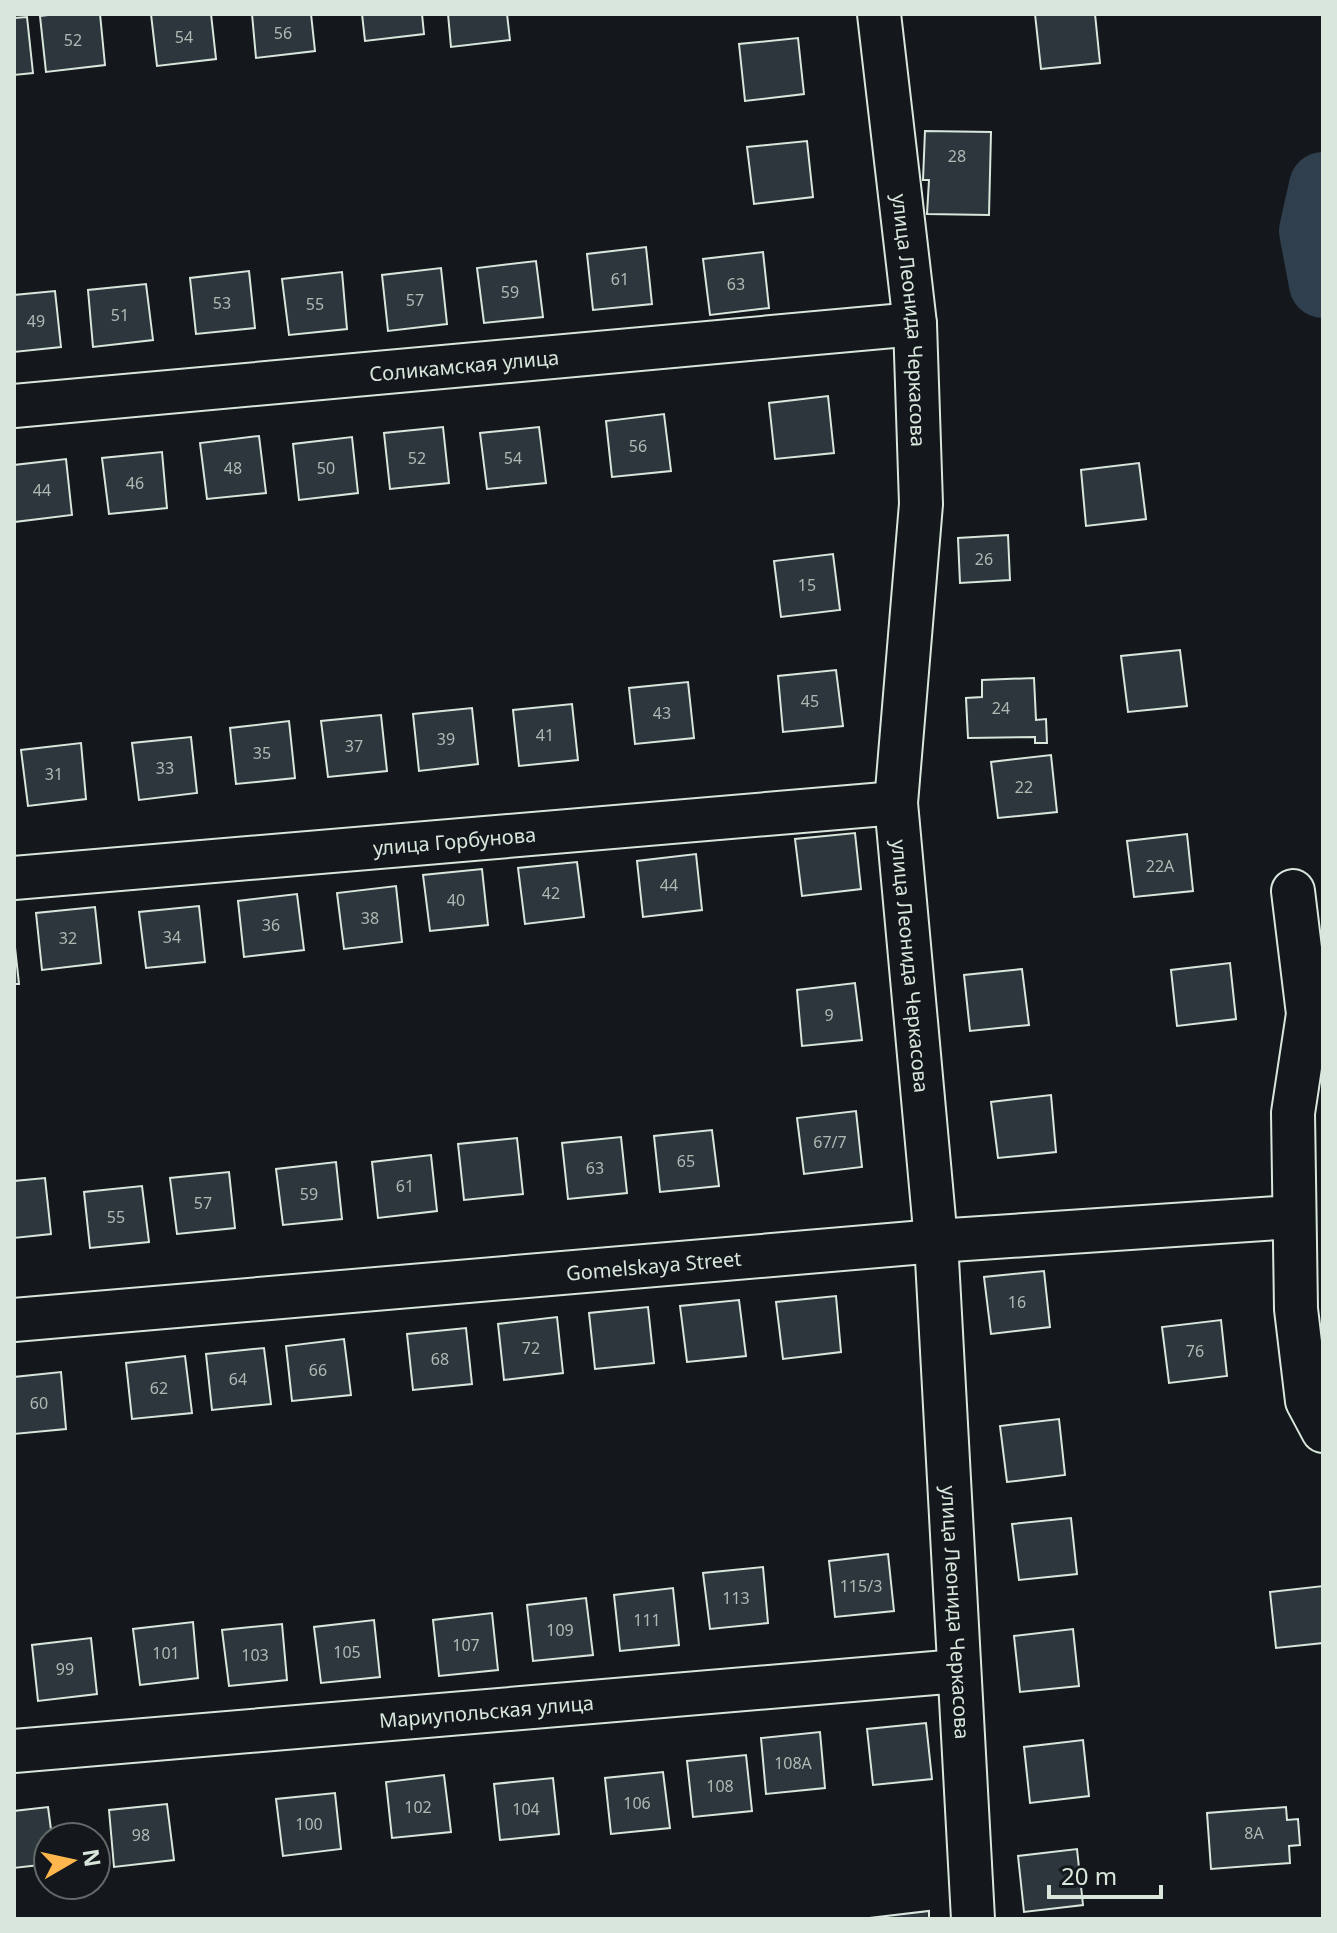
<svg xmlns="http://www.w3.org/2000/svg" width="1337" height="1933" font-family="'Noto Sans',sans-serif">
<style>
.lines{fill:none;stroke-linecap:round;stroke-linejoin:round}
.river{stroke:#2f3f4d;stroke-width:68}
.building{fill:#2c363c;stroke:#d8e6dc;stroke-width:2}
.minor-casing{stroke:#d8e6dc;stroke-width:46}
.minor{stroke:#14181c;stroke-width:42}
.labels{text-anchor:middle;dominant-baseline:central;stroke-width:6;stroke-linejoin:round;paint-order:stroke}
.number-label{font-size:16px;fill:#adbab4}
.street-label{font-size:20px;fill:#d8e6dc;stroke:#14181c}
</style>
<rect width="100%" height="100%" fill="#14181c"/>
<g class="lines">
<!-- river -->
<path class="river" d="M1323 186 1313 231 1323 284"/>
</g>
<!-- building -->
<path class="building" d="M56 14H100L105 65 46 72 40 16Z
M151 14H211L216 59 157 66Z
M252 14H311L315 51 256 58Z
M362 14H422L424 34 365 41Z
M448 14H507L510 40 451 47Z
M1035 14H1095L1100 63 1041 69Z
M27 17 33 73 14 75V18Z
M798 38 804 94 745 101 739 44Z
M925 131 991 132 989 215 927 214 929 180H923Z
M807 141 813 197 754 204 747 147Z
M646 247 652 304 593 310 587 254Z
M763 252 769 308 710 315 703 259Z
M536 261 543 317 484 323 477 268Z
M441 268 447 324 388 331 382 275Z
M249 271 255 328 196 334 190 278Z
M342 272 347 329 289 335 282 279Z
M146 284 153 340 93 347 88 290Z
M55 291 61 347 14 352V295Z
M828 396 834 453 775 459 769 403Z
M664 414 671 471 612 477 606 421Z
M443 427 449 483 390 489 384 433Z
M539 427 546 483 487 489 480 433Z
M259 436 266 493 207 499 200 443Z
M352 437 358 493 299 500 293 444Z
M162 452 167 508 109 514 102 458Z
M66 459 72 515 14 522V465Z
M1139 463 1146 519 1086 526 1081 470Z
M1008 535 1010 580 960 583 958 538Z
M833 554 840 610 781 617 774 561Z
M1180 650 1187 706 1128 712 1121 656Z
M836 670 843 726 783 732 778 676Z
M1034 678 1036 720 1046 719 1047 743H1035V737L968 738 966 698 982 697V680Z
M688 682 694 738 635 744 629 688Z
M572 704 578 760 519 766 513 710Z
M472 708 478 764 419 771 413 714Z
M381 715 387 771 328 777 321 721Z
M289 721 295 778 236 784 230 728Z
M191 737 197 793 139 800 132 743Z
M81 743 86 799 28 806 21 750Z
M1051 755 1057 812 998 818 991 762Z
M855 833 861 889 802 896 795 839Z
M1187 834 1193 891 1134 897 1127 841Z
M696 854 702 910 643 917 637 861Z
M577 862 584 917 525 924 518 868Z
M482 869 488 925 430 931 423 875Z
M396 886 402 942 344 949 337 893Z
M297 894 304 950 244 957 238 901Z
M199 906 205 962 146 968 139 912Z
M95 907 101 963 42 970 36 913Z
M14 938 19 984H14Z
M1230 963 1236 1019 1177 1026 1171 970Z
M1022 969 1029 1025 970 1031 964 975Z
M855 983 862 1040 802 1046 797 990Z
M1051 1095 1056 1152 998 1158 991 1102Z
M856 1111 862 1167 804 1174 797 1118Z
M712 1130 719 1186 660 1192 654 1136Z
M621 1137 627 1193 568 1199 562 1143Z
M517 1138 523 1194 464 1200 458 1144Z
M431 1155 437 1211 378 1218 372 1162Z
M336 1162 342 1219 283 1225 276 1169Z
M229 1172 235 1228 177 1234 170 1178Z
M45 1178 51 1234 14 1238V1181Z
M142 1186 149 1242 90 1248 84 1192Z
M1044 1271 1050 1327 991 1334 984 1277Z
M836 1296 841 1352 783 1359 776 1302Z
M739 1300 746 1356 687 1362 680 1306Z
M648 1307 654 1363 595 1369 589 1313Z
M557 1317 563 1373 504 1380 498 1324Z
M1221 1320 1227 1376 1169 1383 1162 1327Z
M466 1328 472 1384 413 1390 407 1334Z
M344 1339 351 1395 292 1401 286 1346Z
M264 1348 271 1404 212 1410 206 1354Z
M185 1356 192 1413 132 1419 126 1363Z
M61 1372 66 1429 14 1434V1377Z
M1059 1419 1065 1475 1007 1482 1000 1426Z
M1071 1518 1077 1574 1019 1580 1012 1524Z
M888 1554 894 1611 835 1617 829 1561Z
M763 1567 768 1623 710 1629 703 1573Z
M1323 1586V1643L1276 1648 1270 1592Z
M673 1588 679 1645 620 1651 614 1595Z
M586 1598 593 1655 533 1661 527 1605Z
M492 1613 498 1670 439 1676 433 1620Z
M374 1620 380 1677 321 1683 314 1627Z
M193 1622 198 1678 140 1685 133 1629Z
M282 1624 287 1680 229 1686 222 1630Z
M1073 1629 1079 1686 1020 1692 1014 1636Z
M91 1638 97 1694 38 1701 32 1645Z
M926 1723 932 1779 873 1785 867 1729Z
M820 1732 825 1788 766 1794 761 1738Z
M1083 1740 1089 1796 1030 1803 1024 1747Z
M746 1755 752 1811 693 1817 687 1761Z
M663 1772 670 1828 611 1834 605 1778Z
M444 1775 451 1832 392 1838 386 1782Z
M553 1778 559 1834 500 1840 494 1784Z
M335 1793 341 1849 283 1856 276 1799Z
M167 1804 174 1860 114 1867 109 1810Z
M48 1807 52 1837H48V1864L14 1868V1811Z
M1286 1807 1287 1820 1298 1819 1300 1845 1289 1846 1290 1863 1211 1869 1207 1813Z
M1077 1849 1083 1905 1024 1912 1018 1856Z
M929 1911V1919H870V1918Z"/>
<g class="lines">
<defs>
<g id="minor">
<path id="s1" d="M879 14 915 324 921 504 896 803 936 1241 973 1919"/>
<path id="s2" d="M14 406 915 324"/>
<path id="s3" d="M14 878 896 803"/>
<path d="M1293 891 1308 1014 1293 1113 1296 1309 1307 1401 1323 1431"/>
<path id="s4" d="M14 1320 936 1241 1293 1217"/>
<path id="s5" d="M14 1751 958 1671"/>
</g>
</defs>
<!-- minor casing -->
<use href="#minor" class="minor-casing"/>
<!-- minor -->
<use href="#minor" class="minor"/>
</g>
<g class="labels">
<!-- number labels -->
<g class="number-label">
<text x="283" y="33">56</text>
<text x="184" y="37">54</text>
<text x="73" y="40">52</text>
<text x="957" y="156">28</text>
<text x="620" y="279">61</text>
<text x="736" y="284">63</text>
<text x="510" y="292">59</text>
<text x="415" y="300">57</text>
<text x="222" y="303">53</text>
<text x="315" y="304">55</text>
<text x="120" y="315">51</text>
<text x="36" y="321">49</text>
<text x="638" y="446">56</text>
<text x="417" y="458">52</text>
<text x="513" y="458">54</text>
<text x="233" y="468">48</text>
<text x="326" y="468">50</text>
<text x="135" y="483">46</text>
<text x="42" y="490">44</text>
<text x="984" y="559">26</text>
<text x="807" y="585">15</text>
<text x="810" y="701">45</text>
<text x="1001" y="708">24</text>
<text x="662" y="713">43</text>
<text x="545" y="735">41</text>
<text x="446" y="739">39</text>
<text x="354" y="746">37</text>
<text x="262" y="753">35</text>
<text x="165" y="768">33</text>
<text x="54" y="774">31</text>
<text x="1024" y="787">22</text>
<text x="1160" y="866">22А</text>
<text x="669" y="885">44</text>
<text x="551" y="893">42</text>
<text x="456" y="900">40</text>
<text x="370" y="918">38</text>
<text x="271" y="925">36</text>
<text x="172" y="937">34</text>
<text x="68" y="938">32</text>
<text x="829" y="1015">9</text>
<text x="830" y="1142">67/7</text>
<text x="686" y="1161">65</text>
<text x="595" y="1168">63</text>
<text x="405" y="1186">61</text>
<text x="309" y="1194">59</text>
<text x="203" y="1203">57</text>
<text x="116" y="1217">55</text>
<text x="1017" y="1302">16</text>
<text x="531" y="1348">72</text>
<text x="1195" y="1351">76</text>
<text x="440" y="1359">68</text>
<text x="318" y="1370">66</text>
<text x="238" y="1379">64</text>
<text x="159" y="1388">62</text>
<text x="39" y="1403">60</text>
<text x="861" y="1586">115/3</text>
<text x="736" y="1598">113</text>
<text x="647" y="1620">111</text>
<text x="560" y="1630">109</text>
<text x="466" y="1645">107</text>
<text x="347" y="1652">105</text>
<text x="166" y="1653">101</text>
<text x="255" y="1655">103</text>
<text x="65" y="1669">99</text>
<text x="793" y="1763">108А</text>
<text x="720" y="1786">108</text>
<text x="637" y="1803">106</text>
<text x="418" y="1807">102</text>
<text x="526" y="1809">104</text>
<text x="309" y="1824">100</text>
<text x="1254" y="1833">8А</text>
<text x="141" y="1835">98</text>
</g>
<!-- street labels -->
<g class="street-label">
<text stroke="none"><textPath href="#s1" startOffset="308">улица Леонида Черкасова</textPath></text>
<text stroke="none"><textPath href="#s2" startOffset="452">Соликамская улица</textPath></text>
<text stroke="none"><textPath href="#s3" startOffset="442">улица Горбунова</textPath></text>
<text stroke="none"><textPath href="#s1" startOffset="956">улица Леонида Черкасова</textPath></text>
<text stroke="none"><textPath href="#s4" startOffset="642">Gomelskaya Street</textPath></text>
<text stroke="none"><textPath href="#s1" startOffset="1604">улица Леонида Черкасова</textPath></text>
<text stroke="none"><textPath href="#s5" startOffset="474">Мариупольская улица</textPath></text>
</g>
</g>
<!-- border -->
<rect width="1337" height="1933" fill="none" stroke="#d8e6dc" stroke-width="32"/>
<!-- north arrow -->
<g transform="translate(72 1861) rotate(81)"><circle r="38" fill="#14181c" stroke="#626a69" stroke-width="2"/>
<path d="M0-6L14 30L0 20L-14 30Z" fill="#ffb74d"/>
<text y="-12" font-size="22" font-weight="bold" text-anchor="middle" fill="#d8e6dc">N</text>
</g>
<!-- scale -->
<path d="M1049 1885v12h112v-12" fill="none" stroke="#d8e6dc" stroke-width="4"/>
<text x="1061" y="1885" font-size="24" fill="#d8e6dc" stroke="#14181c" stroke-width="6" paint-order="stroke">20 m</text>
</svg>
